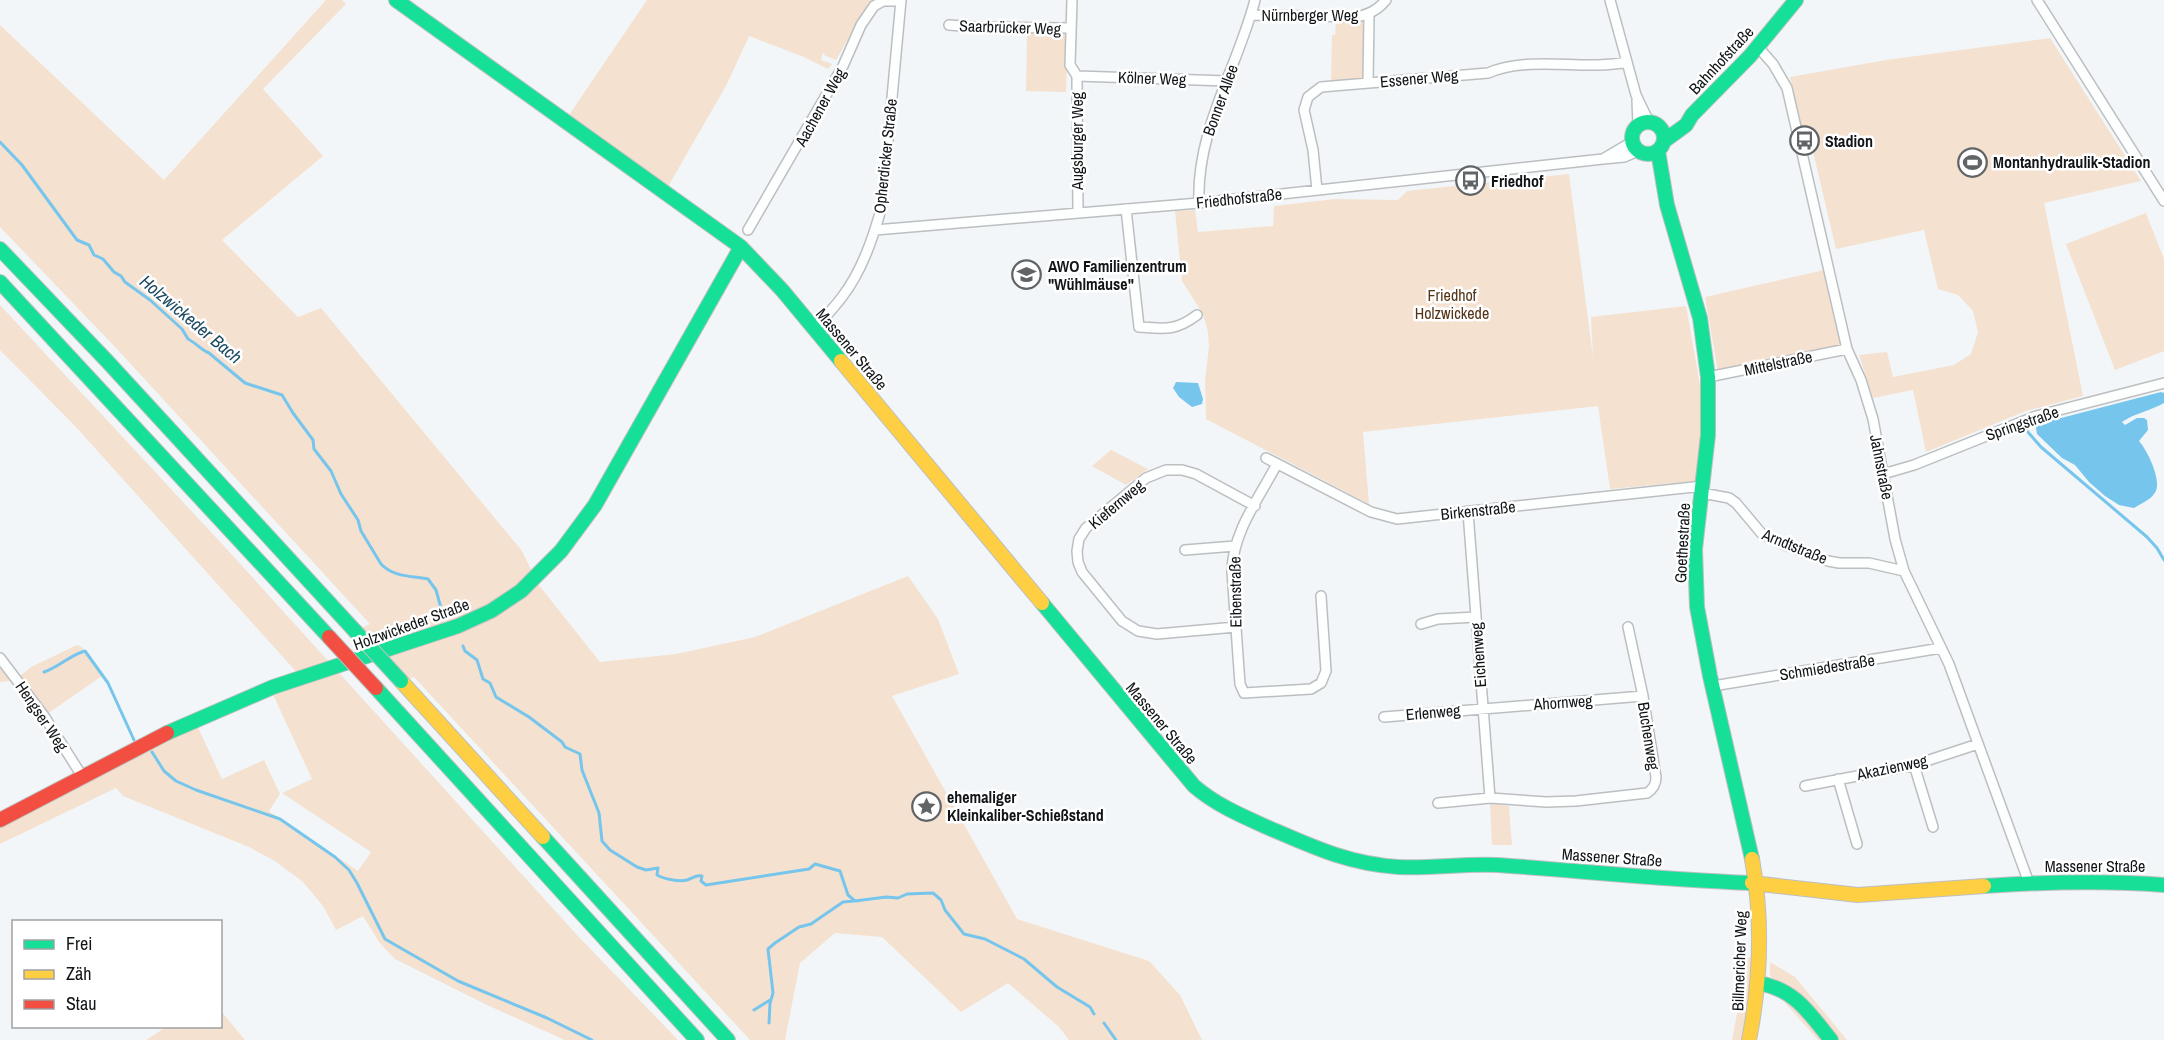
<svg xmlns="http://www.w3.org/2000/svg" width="2164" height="1040" font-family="'Archivo Narrow',sans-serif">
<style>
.green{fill:#f5e1d0}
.water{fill:#76c5ec}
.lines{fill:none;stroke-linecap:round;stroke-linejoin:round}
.stream{stroke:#76c5ec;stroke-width:3}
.street-casing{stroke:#bcbfc1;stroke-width:12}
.fast-casing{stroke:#bcbfc1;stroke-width:16}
.slow-casing{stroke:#bcbfc1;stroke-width:16}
.jam-casing{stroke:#bcbfc1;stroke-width:16}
.street{stroke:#fdfefe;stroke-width:9}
.fast{stroke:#16e098;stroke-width:14}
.slow{stroke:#ffcf43;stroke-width:14}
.jam{stroke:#f24e42;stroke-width:14}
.fast-bridge-casing{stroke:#bcbfc1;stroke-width:16;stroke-linecap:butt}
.jam-bridge-casing{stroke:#bcbfc1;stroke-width:16;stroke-linecap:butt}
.fast-bridge{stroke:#16e098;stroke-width:14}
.jam-bridge{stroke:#f24e42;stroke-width:14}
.labels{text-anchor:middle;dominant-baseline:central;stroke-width:5;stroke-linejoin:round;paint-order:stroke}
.street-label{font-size:16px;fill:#121517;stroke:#fff}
.poi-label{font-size:16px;font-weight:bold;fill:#121517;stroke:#fff;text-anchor:start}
.park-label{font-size:16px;fill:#543317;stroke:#fff}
.water-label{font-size:18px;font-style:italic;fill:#1e4b62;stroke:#fff}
</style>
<rect width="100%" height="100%" fill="#f2f6f8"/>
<!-- green -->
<path class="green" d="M326 0H342L346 4 263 89 323 156 222 240 298 317 321 308 522 551 538 584 600 662 676 654 755 637 908 576 938 619 959 674 892 696 1017 919 1149 961 1180 995 1202 1040H1069L1059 1027 1008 983 961 1012 882 937 835 933 800 963 785 1040H750L414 677 401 681 355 631 370 624 116 348 0 227V25L164 180Z
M647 0H874L868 5 836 60 824 55 823 52 821 60 832 64 828 69 804 57 749 36 727 84 666 190 565 121Z
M1336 21H1362L1365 25 1364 75 1361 79 1331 82 1332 35H1335Z
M1027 32 1068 33 1066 92 1026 91Z
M2050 38 2141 181 2044 203 2083 396 2026 411 1926 452 1913 390 1873 398 1859 355 1887 352 1893 377 1954 365 1971 354 1978 332 1973 311 1958 295 1938 289 1924 230 1836 249 1811 143 1804 142 1790 77 1886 60Z
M1569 174 1593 357 1591 317 1686 306 1700 384 1701 429 1696 481 1610 489 1598 406 1363 432 1369 504 1206 419 1205 381 1209 346 1208 332 1203 314 1182 281 1175 211 1195 210 1198 232 1273 226 1274 206 1335 199 1398 200 1407 191Z
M2146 213 2164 259V351L2115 370 2066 244Z
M1824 270 1841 346 1718 372 1705 297Z
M0 305 223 545 577 935 678 1040H565L487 1005 395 959 379 942 363 916 336 930 323 906 303 882 275 861 249 847 123 796 116 788 0 844V811L82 776 194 719 222 779 264 760 280 794 269 811 358 871 371 852 282 793 312 779 270 688 301 677 76 427 0 350Z
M1111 450 1148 469 1126 485 1092 466Z
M77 645 82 647 102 676 44 716 12 681 0 682V658L16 679 31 667Z
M1490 803 1509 806 1512 845H1492Z
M1753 957 1751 997 1744 1040H1732L1742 987 1743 958Z
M1770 962 1795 977 1847 1040H1818L1779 996 1770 975Z
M221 1011 245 1040H146L166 1027 220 1026Z"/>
<!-- water -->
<path class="water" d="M1176 382 1198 383 1203 399 1202 404 1192 407 1179 397 1173 388Z
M2161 392 2164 393V403C2150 411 2135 413 2122 422L2125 425 2137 418H2144L2147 420 2148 430 2139 441C2147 450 2164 483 2154 494 2150 500 2140 504 2134 508L2119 505 2105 496 2089 482 2075 465 2062 458 2037 434 2036 428 2038 424Z"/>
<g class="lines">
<!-- stream -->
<path class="stream" d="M0 142 22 165 77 240 89 245 94 255 103 259 114 272 121 276 125 282 150 300 182 329 188 339C196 343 201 350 209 353L245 383 282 395 293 413 313 440 314 449 331 471 341 494 358 520 361 531 381 564C393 577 412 576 428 579L436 590 441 608 446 614
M2017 428 2027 431 2041 447 2147 537 2157 548 2164 560
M463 646 465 651 477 660 483 679 490 683 496 697 529 717 562 742 565 747 580 754 582 770 599 813 602 841 610 850 637 867 646 870 658 868 657 875C664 879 679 882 687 880 694 878 694 875 702 876L701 881 706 885 809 869 815 864 840 871 848 895 855 901 886 897 898 898 907 894 933 893 941 900 945 910 964 934 985 939 1024 959 1057 987 1090 1007 1094 1014
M44 672C59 667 70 655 85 651L108 683 134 740
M152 752 164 771 176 781 196 790 280 819 335 857 349 870 357 883 385 939 458 981 547 1018 592 1040
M754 1010 770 1000
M769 1023 770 1003 773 993 768 949 775 943 799 927 811 924 843 902 854 901
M1104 1023 1116 1040"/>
<defs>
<path id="street" d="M1072 0 1070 65 1077 76 1078 213
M1610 0 1636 95 1649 122
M2037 0 2164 201
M1251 15 1357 17C1369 14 1378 10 1386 0
M949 25 975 27 1071 28
M1758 47 1773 64 1787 88 1847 349 1861 380 1873 419 1895 539 1904 571 1949 664 2029 883
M1077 76 1227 81
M1368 83 1369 14
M1637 100 1638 125
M1603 159 1632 142
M1317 190 1313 150 1304 110 1308 97 1321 87 1488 73C1531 55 1582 71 1627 62
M1199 203C1196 130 1237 69 1255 0
M1126 209 1139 327C1165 329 1176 331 1197 315
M748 230 843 66 861 25 874 6 883 1H901
M875 230 1199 203 1603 159 1624 157 1638 151
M814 330C823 319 833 309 842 297 862 271 873 238 882 206L901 0
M1708 377 1847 349
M1266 458 1371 512 1397 519 1703 486
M1277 464C1259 498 1232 533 1232 572L1240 684 1244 693 1311 689 1321 683 1326 671 1321 596
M1883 474 1914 465 2036 416 2164 383
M1702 493 1729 498 1736 503 1762 534 1780 543 1828 561 1839 563H1869L1904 571
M1468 512 1490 798
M1185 550 1235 546
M1421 624 1438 619 1476 617
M1236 627 1157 634 1138 631 1122 621 1082 572 1078 562 1077 551 1079 539 1086 528 1146 478 1166 470H1182L1196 474 1255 506
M0 658 44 716 82 776
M1713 686 1941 648
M1384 717 1643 696
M1914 765 1933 827
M1838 779 1857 844
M1805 786 1914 765 1978 744
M1438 803 1490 798 1546 802 1576 801 1647 793C1653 789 1656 785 1656 777L1643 696 1628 627"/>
<path id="fast" d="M396 0 741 247 782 290 841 361
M1632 138a16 16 0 1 1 32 0a16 16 0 1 1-32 0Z
M1664 141 1686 125 1692 115 1750 56 1796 0
M1658 151 1667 205 1700 318 1708 377V435L1695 549 1697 607 1710 676 1752 859
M0 249 107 361 355 631
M0 282 329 637
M1042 603 1194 786C1216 805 1242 816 1269 828 1313 847 1349 864 1398 867 1431 869 1465 863 1498 865 1583 871 1667 880 1752 883
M376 688 697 1040
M167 733 273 687 458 626 491 611 521 591 561 551 595 505 741 247
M543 837 728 1040
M1984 886C2044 882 2104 880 2164 885
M1758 983C1795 989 1809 1013 1831 1040"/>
<path id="slow" d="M841 361 1042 603
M401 681 543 837
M1752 883 1858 895 1984 886
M1749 1040C1761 979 1763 920 1752 859"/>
<path id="jam" d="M0 820 167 733"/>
</defs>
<!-- street casing -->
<use href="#street" class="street-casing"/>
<!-- fast casing -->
<use href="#fast" class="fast-casing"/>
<!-- slow casing -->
<use href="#slow" class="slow-casing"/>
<!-- jam casing -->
<use href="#jam" class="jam-casing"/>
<!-- street -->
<use href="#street" class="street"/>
<!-- fast -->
<use href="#fast" class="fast"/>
<!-- slow -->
<use href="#slow" class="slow"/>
<!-- jam -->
<use href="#jam" class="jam"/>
<defs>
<path id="fast-bridge" d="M355 631 401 681"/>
<path id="jam-bridge" d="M329 637 376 688"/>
</defs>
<!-- fast-bridge casing -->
<use href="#fast-bridge" class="fast-bridge-casing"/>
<!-- jam-bridge casing -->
<use href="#jam-bridge" class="jam-bridge-casing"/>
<!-- fast-bridge -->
<use href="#fast-bridge" class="fast-bridge"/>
<!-- jam-bridge -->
<use href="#jam-bridge" class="jam-bridge"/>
</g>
<!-- icons -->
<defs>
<symbol id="bus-ring" viewBox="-11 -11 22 22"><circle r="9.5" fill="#fff" stroke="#606466" stroke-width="1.5"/><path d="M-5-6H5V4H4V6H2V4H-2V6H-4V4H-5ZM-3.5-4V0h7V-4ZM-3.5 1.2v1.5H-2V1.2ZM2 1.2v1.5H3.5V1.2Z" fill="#606466"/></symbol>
<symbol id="stadium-ring" viewBox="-11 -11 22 22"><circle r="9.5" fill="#fff" stroke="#606466" stroke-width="1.5"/><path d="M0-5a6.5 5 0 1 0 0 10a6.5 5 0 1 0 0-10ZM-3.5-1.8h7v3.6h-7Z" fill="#606466"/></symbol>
<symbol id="school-ring" viewBox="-11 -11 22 22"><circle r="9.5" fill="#fff" stroke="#606466" stroke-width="1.5"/><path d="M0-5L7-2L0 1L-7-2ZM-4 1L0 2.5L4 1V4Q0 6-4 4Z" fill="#606466"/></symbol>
<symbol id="sight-ring" viewBox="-11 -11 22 22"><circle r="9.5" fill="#fff" stroke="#606466" stroke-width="1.5"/><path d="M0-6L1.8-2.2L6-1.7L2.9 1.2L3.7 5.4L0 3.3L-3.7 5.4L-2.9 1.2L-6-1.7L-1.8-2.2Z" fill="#606466"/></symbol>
</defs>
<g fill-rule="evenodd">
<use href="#bus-ring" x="1788" y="124" width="33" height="33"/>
<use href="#stadium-ring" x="1956" y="146" width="33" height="33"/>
<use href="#bus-ring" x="1454" y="164" width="33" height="33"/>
<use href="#school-ring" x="1010" y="258" width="33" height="33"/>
<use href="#sight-ring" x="910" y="790" width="33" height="33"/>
</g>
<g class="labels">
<!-- street labels -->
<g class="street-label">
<text x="1310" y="15">Nürnberger Weg</text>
<text transform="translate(1010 27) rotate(2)">Saarbrücker Weg</text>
<text transform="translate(1721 60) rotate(-47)">Bahnhofstraße</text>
<text transform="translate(1152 78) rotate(2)">Kölner Weg</text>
<text transform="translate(1419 78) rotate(-5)">Essener Weg</text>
<text transform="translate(1220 100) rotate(-70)">Bonner Allee</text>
<text transform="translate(820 107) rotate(-61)">Aachener Weg</text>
<text transform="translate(1077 141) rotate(-90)">Augsburger Weg</text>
<text transform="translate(885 156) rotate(-84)">Opherdicker Straße</text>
<text transform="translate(1239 198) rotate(-6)">Friedhofstraße</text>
<text transform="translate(852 349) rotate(50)">Massener Straße</text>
<text transform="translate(1778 363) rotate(-12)">Mittelstraße</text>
<text transform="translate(2022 423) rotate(-19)">Springstraße</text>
<text transform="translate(1882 467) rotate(79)">Jahnstraße</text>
<text transform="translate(1116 504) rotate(-40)">Kiefernweg</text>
<text transform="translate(1478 510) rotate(-6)">Birkenstraße</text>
<text transform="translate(1682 543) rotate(-87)">Goethestraße</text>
<text transform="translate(1795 546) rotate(22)">Arndtstraße</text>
<text transform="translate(1235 592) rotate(-91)">Eibenstraße</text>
<text transform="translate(411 624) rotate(-20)">Holzwickeder Straße</text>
<text transform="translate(1478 655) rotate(-94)">Eichenweg</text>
<text transform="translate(1827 667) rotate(-9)">Schmiedestraße</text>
<text transform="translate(1563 702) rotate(-4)">Ahornweg</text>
<text transform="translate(1433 712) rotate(-5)">Erlenweg</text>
<text transform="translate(42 716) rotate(56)">Hengser Weg</text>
<text transform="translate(1162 723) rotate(50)">Massener Straße</text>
<text transform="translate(1649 736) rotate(81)">Buchenweg</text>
<text transform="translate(1892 767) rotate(-12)">Akazienweg</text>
<text transform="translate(1612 857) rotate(4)">Massener Straße</text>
<text x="2095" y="866">Massener Straße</text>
<text transform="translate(1739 961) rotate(-88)">Billmericher Weg</text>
</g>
<!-- poi labels -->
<g class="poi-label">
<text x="1825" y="141">Stadion</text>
<text x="1993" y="162">Montanhydraulik-Stadion</text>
<text x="1491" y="181">Friedhof</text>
<text x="1048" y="266">AWO Familienzentrum<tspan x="1048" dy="18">"Wühlmäuse"</tspan></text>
<text x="947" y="797">ehemaliger<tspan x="947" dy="18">Kleinkaliber-Schießstand</tspan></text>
</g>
<!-- park labels -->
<g class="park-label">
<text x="1452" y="295">Friedhof<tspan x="1452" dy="18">Holzwickede</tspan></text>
</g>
<!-- water labels -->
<g class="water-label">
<text transform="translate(191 319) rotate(40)">Holzwickeder Bach</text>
</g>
</g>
<!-- legend -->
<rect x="12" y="920" width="210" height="108" fill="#ffffff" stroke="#a0a1a2" stroke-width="1.5"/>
<rect x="24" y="940" width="30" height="9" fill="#16e098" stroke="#a0a1a2" stroke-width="1.5"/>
<text x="66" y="950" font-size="18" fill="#121517">Frei</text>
<rect x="24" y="970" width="30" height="9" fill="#ffcf43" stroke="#a0a1a2" stroke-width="1.5"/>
<text x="66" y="980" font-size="18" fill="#121517">Zäh</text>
<rect x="24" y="1000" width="30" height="9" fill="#f24e42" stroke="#a0a1a2" stroke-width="1.5"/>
<text x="66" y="1010" font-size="18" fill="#121517">Stau</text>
</svg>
